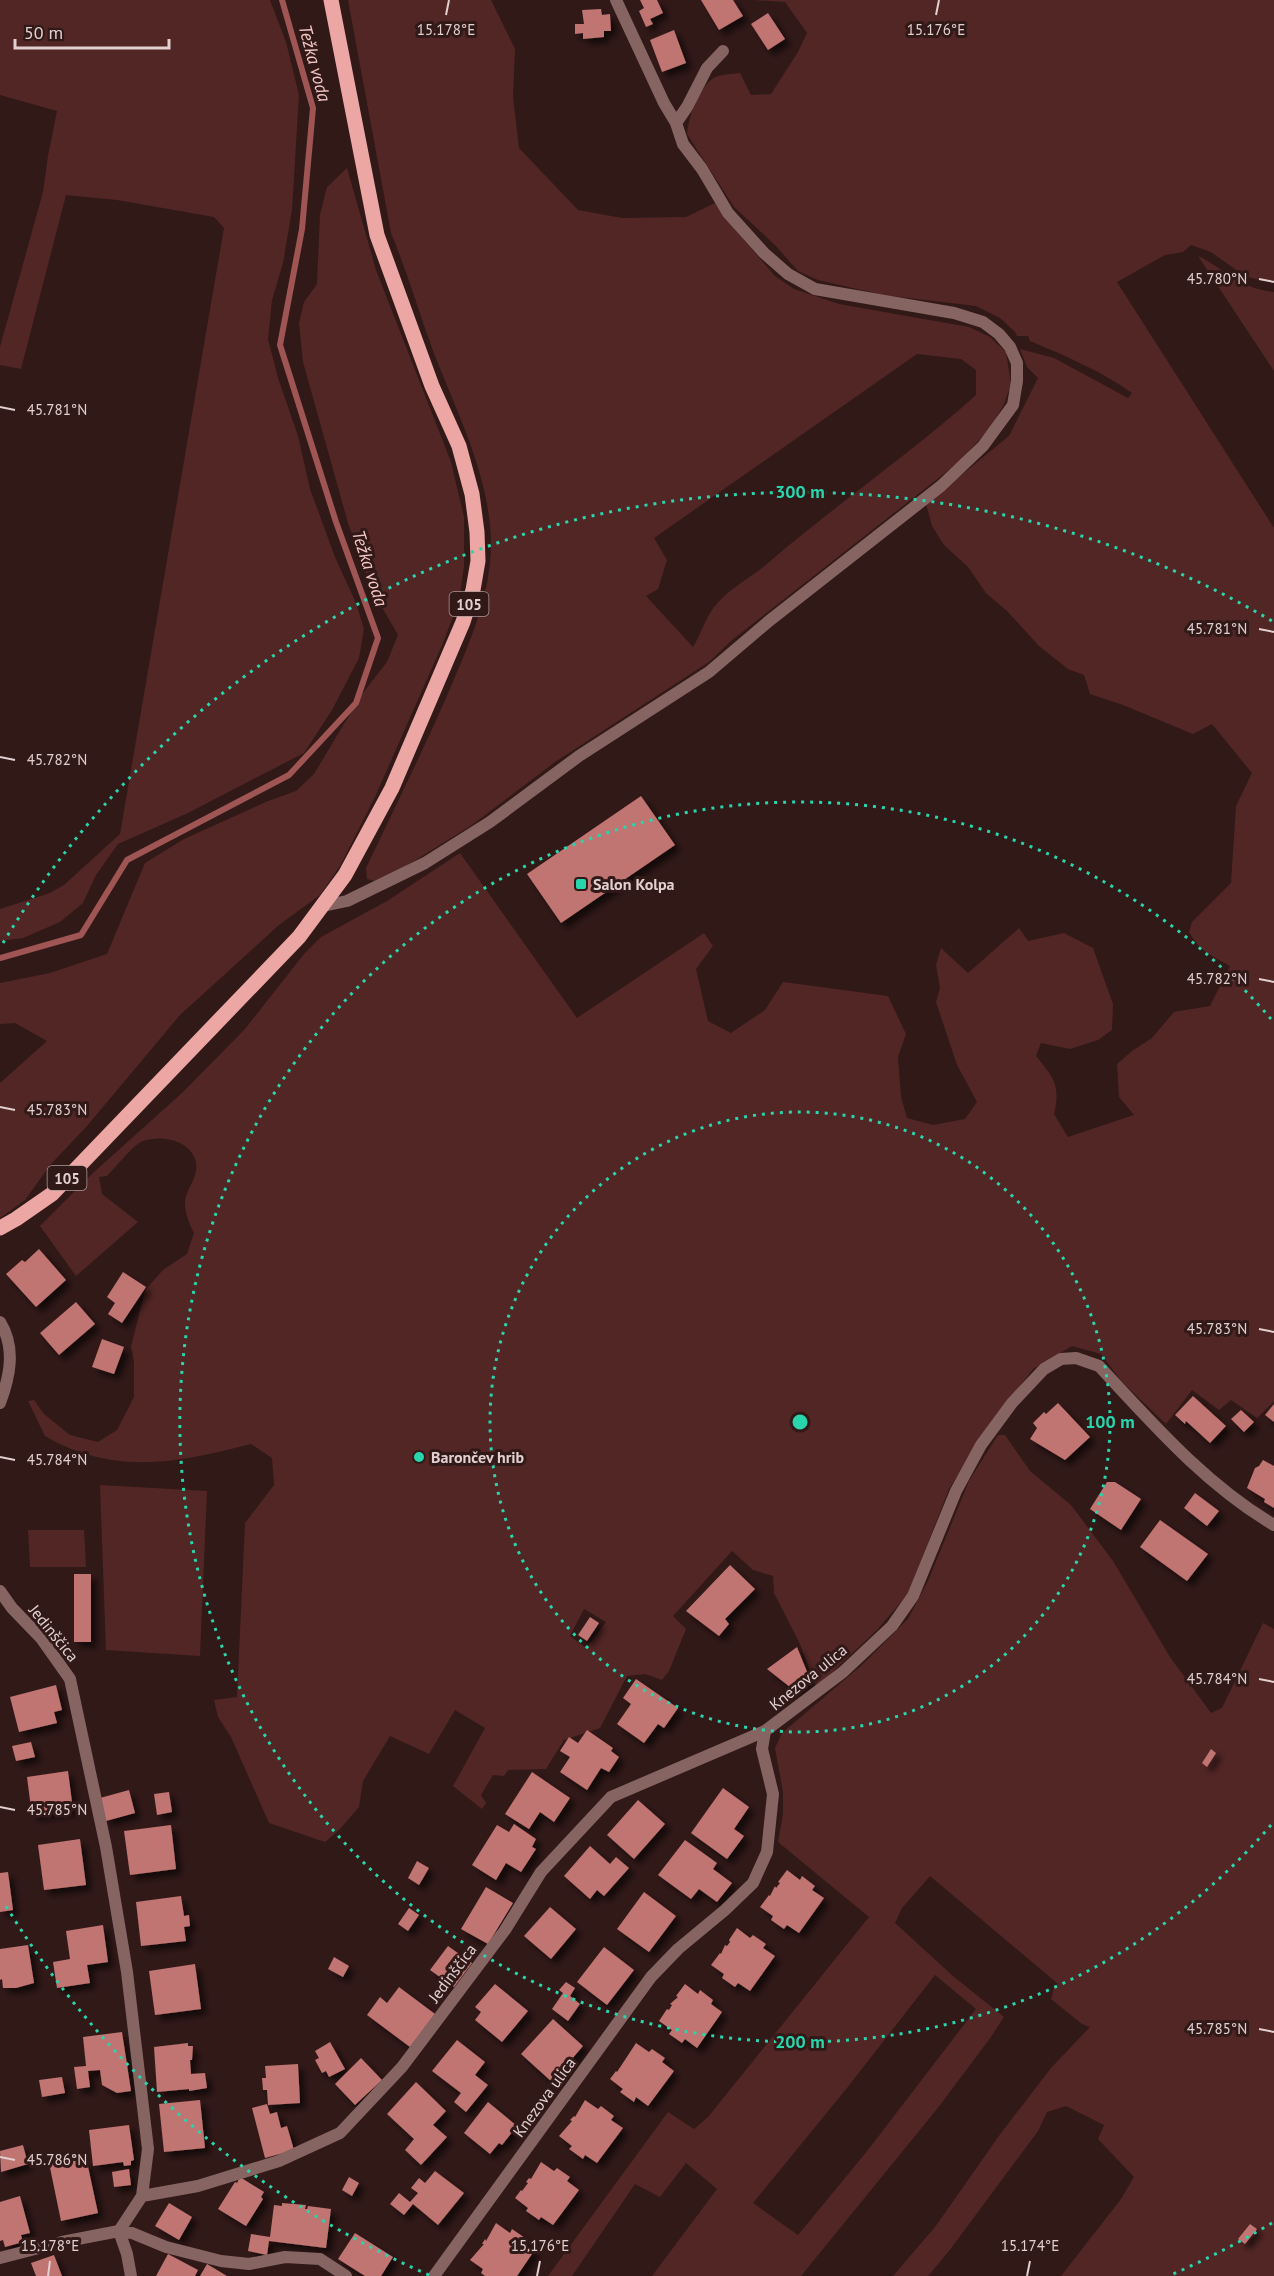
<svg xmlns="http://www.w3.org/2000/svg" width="1274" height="2276" font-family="'PT Sans',sans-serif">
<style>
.green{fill:#522625;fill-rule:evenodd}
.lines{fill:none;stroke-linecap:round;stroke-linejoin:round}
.stream{stroke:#9e5554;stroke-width:6}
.building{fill:#c07472;filter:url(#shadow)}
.minor{stroke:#856462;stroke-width:12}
.primary{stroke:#eca7a4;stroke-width:15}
.ticks{fill:none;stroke:#e1d0cf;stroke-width:2}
.ring{fill:none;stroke:#29d5ac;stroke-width:3;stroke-dasharray:3 6}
.poi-dot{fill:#29d5ac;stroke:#311918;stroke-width:2}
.labels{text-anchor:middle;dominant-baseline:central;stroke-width:6;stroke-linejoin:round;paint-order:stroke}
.shield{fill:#311918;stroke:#ac9998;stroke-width:1.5}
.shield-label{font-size:15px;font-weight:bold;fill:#e1d0cf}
.poi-label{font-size:16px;font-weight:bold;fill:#e1d0cf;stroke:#311918;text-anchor:start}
.street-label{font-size:16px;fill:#e1d0cf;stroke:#311918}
.water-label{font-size:18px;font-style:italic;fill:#f4c7c5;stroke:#311918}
.ticks-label{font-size:15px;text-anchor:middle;fill:#e1d0cf;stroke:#311918;stroke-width:6;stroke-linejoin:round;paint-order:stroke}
.centre{fill:#29d5ac;stroke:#311918;stroke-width:3}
.ring-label{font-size:18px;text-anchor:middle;font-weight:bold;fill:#29d5ac;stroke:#311918;stroke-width:6;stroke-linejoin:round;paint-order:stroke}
</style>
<defs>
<filter id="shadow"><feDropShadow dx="5.5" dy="5.5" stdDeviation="3" flood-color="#0009"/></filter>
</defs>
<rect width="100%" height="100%" fill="#311918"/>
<!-- green -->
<path class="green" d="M0 0H270L286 42 299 95 292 210 283 263 272 300 268 339 278 378 298 436 310 489 335 557 356 603 364 629 359 658 332 710 304 753 188 813 118 844 96 875 83 903 60 922 23 938 0 941V909L50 893 64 885 120 834 224 228 214 217 117 200 66 195 21 369 0 365V347L43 192 48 156 57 111 0 95Z
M348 0H491L515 49 513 97 519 148 578 210 622 218 686 217 715 203 732 226 775 276 794 289 839 304 969 327 990 337 1006 352 1011 384 1004 404 991 427 959 462 732 640 709 662 555 762 472 825 390 876 375 881 367 879 366 868C394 809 423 751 449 691 469 644 491 596 491 543 490 475 456 411 432 348 418 310 407 271 391 233ZM917 354 961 359 976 370V395C909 455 835 505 767 564 749 579 729 588 714 607 705 619 701 634 693 647L646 596 658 589 667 560 654 538Z
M753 0H1274V282L1246 277 1211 252 1191 245 1183 252 1165 255 1117 282 1274 528V1401L1257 1418 1231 1400 1219 1410 1192 1390 1166 1424 1122 1382 1101 1354 1072 1346 1033 1369 999 1413 949 1489 908 1594 876 1631 816 1687 800 1644 774 1593 773 1576 753 1570 732 1551 673 1616 686 1629 669 1671 662 1680 645 1674 627 1676 600 1728 564 1740 546 1769 508 1770 504 1776 493 1775 481 1795 486 1803 482 1809 453 1786 485 1728 455 1710 429 1754 390 1736 363 1781 359 1807 339 1830 325 1842 269 1823 231 1737 218 1717 214 1700 237 1697 245 1523 274 1485 272 1458 251 1444C178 1463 114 1476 45 1436L28 1401 34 1400 44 1414 70 1435 98 1442 117 1430 134 1397V1362L131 1347 145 1290 163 1270 187 1254 194 1233C189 1223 185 1214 185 1202 186 1187 201 1176 195 1159 188 1139 160 1135 143 1141 134 1144 115 1168 107 1176L99 1177 102 1194 138 1222 76 1276 40 1226 94 1172 182 1093 245 1029 304 954 321 937 387 901 460 853 577 1018 704 933 713 946 696 969 708 1021 731 1033 765 1010 783 982 888 996 906 1034 898 1057 901 1097 907 1118 933 1125 965 1119 977 1102 957 1065 936 1002 940 988 936 965 941 948 968 973 1019 928 1028 941 1064 933 1093 948 1113 1004 1112 1030 1098 1040 1070 1049 1041 1043 1036 1056C1053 1077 1061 1085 1054 1114L1068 1137 1134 1115 1119 1097 1117 1064 1132 1051 1152 1038 1174 1012 1210 1006 1230 966C1210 954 1202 954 1189 932L1192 922 1231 883 1236 806 1252 773 1212 724 1193 734 1123 705 1090 694 1084 675 1068 669 1039 646 1007 611 986 593 968 567 944 545 932 526 926 504 1009 436 1038 378 1027 367 1020 349 1054 358 1128 398 1132 393C1101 371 1066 356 1030 341L1028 336H1017L1015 332 1000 318 976 306 883 295 818 280 798 271 775 245 734 207 687 134C689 116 697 92 712 79 719 74 732 74 740 73L751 95 771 94 798 52 807 33 785 2ZM584 1609 606 1622 586 1648 570 1636Z
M347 168 376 270 451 462 464 517V566L459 601 443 643 375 797 340 866 320 895 279 925 180 1015 87 1126 51 1164 25 1200 0 1218V1083L47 1041 15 1023 0 1024V983L50 973 107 954 145 863 184 839 268 801 296 791 314 774 362 694 387 662 398 635 371 588 348 523 303 362 299 323 304 302 317 284 320 215 327 187Z
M1198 256C1226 270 1241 289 1274 292V371Z
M998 1435H1005L1030 1471 1071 1505 1113 1561 1170 1657 1211 1713 1222 1708 1263 1623 1274 1629V2276H1061L1121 2199 1134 2177 1098 2139 1104 2125 1066 2106 1047 2112 1038 2131 949 2251 928 2276H893L935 2227 1001 2133 1051 2068 1090 2027 1082 2024 1051 1999 1054 1988 1058 1984 930 1876 902 1908 895 1923 953 1976 1004 2017 991 2037 937 2109 801 2276H652L717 2189 686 2163 660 2197 635 2184 572 2276H548L668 2112 694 2129 708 2117 869 1917 778 1842 783 1814V1792L775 1748 782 1733 862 1665 908 1619 928 1581 969 1481ZM935 1975 976 2009 868 2150 798 2235 753 2203 847 2088Z
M100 1485 207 1491 200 1656 106 1650Z
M28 1530H84L86 1567H30Z"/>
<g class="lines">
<!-- stream -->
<path class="stream" d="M0 958 81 935 127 860 289 775 356 703 378 638 336 522 280 345 302 229 313 108 282 0"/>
</g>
<!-- building -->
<path class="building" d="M640 0H657L663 13 650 19 653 24 646 27 639 11 644 8Z
M701 0H733L743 16 719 30Z
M601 9 602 15 610 14 611 31H604V37L583 39V33L575 34V24H584L582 10Z
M768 13 785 39 768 50 751 24Z
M674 30 686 63 662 72 650 40Z
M641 796 675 845 561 923 527 874Z
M39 1249 66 1280 36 1307 6 1274 22 1260 25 1262Z
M123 1272 146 1287 122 1323 108 1314 115 1303 107 1297Z
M76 1302 95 1324 59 1355 40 1333Z
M102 1339 124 1347 114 1374 92 1367Z
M1193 1396 1226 1426 1210 1443 1186 1421 1185 1424 1175 1415Z
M1058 1403 1090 1437 1065 1460 1030 1439 1037 1428 1033 1423 1044 1412 1046 1414Z
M1274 1404V1422L1265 1415Z
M1241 1410 1254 1422 1244 1432 1231 1419Z
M1263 1460 1274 1466V1508L1264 1502 1265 1499 1247 1488 1255 1468 1259 1466Z
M1107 1482H1115L1141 1499 1121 1530 1090 1509Z
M1195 1493 1219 1511 1207 1526 1184 1508Z
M1160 1520 1208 1554 1187 1581 1140 1547Z
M730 1565 755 1589 725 1619 729 1624 719 1636 686 1611Z
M74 1574H91V1642H74Z
M590 1617 599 1623 587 1641 578 1635Z
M797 1647 810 1679 795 1691 767 1669Z
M636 1679 678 1708 664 1728 658 1724 644 1743 617 1724 631 1704 623 1698Z
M56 1685 62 1710 54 1712 57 1723 19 1732 10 1697Z
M587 1730 613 1748 611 1751 619 1757 609 1772 601 1768 587 1790 560 1772 570 1757 560 1751 569 1737 578 1743Z
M31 1742 35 1757 16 1761 12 1746Z
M1211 1749 1216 1753 1207 1767 1202 1763Z
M68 1771 73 1810 32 1816 27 1777Z
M532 1772 570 1798 554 1822 540 1812 529 1829 505 1814Z
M723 1788 749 1807 734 1829 744 1836 727 1859 691 1833Z
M129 1790 135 1813 106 1821 100 1798Z
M169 1792 172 1812 157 1815 154 1794Z
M638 1800 665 1824 634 1859 607 1835Z
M514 1824 536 1839 532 1847 536 1849 521 1872 506 1863 496 1880 472 1865 497 1825 509 1832Z
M171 1825 176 1869 130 1875 124 1831Z
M80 1839 86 1885 44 1890 38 1845Z
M685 1840 717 1863 713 1869 732 1883 717 1902 699 1889 691 1899 658 1875Z
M590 1846 610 1864 616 1857 629 1868 604 1896 597 1890 590 1899 564 1876Z
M417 1861 429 1868 419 1885 408 1878Z
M787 1870 800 1880 802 1876 815 1886 812 1890 824 1898 799 1933 787 1925 784 1929 771 1920 773 1916 760 1907 769 1895 770 1896 775 1886 776 1888 780 1883 778 1882Z
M8 1872 13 1910 0 1912V1873Z
M486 1887 513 1903 488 1944 461 1929Z
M644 1892 676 1916 649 1952 617 1929Z
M181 1896 184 1916 189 1915 190 1926 184 1927 186 1941 141 1946 136 1902Z
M550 1907 576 1929 551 1959 524 1936Z
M409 1908 419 1915 408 1931 398 1924Z
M103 1925 108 1962 87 1965 90 1983 57 1988 53 1962 70 1959 66 1931Z
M737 1928 750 1938 753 1935 766 1944 763 1948 775 1956 750 1991 738 1983 735 1987 722 1978 724 1974 711 1965 720 1953 721 1954 725 1945 727 1946 730 1942 729 1940Z
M28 1945 34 1983 16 1988H3L2 1979 0 1980V1949Z
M448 1946 472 1963 454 1987 430 1970Z
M604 1947 634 1970 607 2005 577 1982Z
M334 1957 349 1966 343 1977 328 1969Z
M195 1964 201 2009 155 2015 149 1971Z
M566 1982 575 1988 570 1996 580 2004 568 2021 552 2009 563 1993 559 1990Z
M495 1984 528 2011 502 2042 475 2020 481 2012 475 2007Z
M685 1984 698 1994 700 1990 713 2000 711 2004 722 2012 697 2048 685 2039 682 2043 669 2034 672 2030 659 2021 667 2009 669 2010 672 2005 670 2004 678 1997 676 1996Z
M399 1987 435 2014 410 2047 367 2015 380 1997 387 2003Z
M553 2019 583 2046 552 2082 521 2054Z
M122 2032 131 2091 117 2093 102 2085 100 2070 88 2071 90 2087 77 2089 74 2067 86 2066 83 2037Z
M457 2040 485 2062 475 2075 488 2085 466 2112 454 2102 461 2093 432 2071Z
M330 2042 345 2069 329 2077 326 2071 322 2073 315 2060 319 2058 315 2051Z
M188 2043V2046H193L192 2060H190L191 2074 205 2073 207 2088 189 2091V2089L157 2092 154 2047Z
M636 2043 649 2052 652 2049 665 2058 662 2062 674 2071 648 2106 636 2097 634 2102 620 2092 623 2089 610 2079 616 2071 617 2072Z
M361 2058 382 2080 355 2105 335 2084Z
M298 2064 300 2103 268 2105 267 2090H263L262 2078H266L265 2066Z
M62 2077 65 2093 42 2097 39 2080Z
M416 2082 446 2111 433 2125 447 2137 421 2165 405 2150 414 2139 387 2114Z
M200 2100 205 2148 164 2152 159 2104Z
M585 2100 598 2109 601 2106 614 2116 611 2120 623 2128 597 2163 585 2155 583 2159 569 2149 572 2146 559 2136 572 2121 570 2120 574 2116 575 2117Z
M488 2102 517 2126 502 2145 499 2143 490 2154 464 2133Z
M267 2104 270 2114 277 2112 281 2128 287 2126 294 2150 265 2158 252 2108Z
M129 2125 134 2160 131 2161V2165L124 2166 123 2162 93 2166 89 2130Z
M23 2145 28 2164 1 2172 0 2151Z
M78 2152 80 2163 87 2162 98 2213 61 2221 48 2158Z
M541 2162 554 2171 557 2168 570 2177 567 2181 579 2190 553 2225 541 2217 539 2220 526 2211 528 2208 515 2198 521 2190 522 2191 528 2183 526 2182 529 2178 531 2179Z
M129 2169 131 2185 114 2187 112 2172Z
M435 2171 464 2193 438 2225 413 2204 404 2215 390 2204 399 2193 410 2202 418 2193 411 2188 419 2178 425 2183Z
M240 2177 264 2192 261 2197 263 2199 246 2226 218 2209 235 2182 237 2183Z
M349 2177 359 2183 352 2196 342 2190Z
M20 2196 30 2233 21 2235 23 2242 5 2247 3 2240 0 2241V2202Z
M169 2203 192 2217 179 2240 155 2226Z
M282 2203 306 2205 305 2209H307L308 2206 331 2209 326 2248 269 2241 267 2255 248 2251 251 2234 270 2237 274 2205 282 2206Z
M496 2223 510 2233 512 2229 525 2238 522 2243 534 2251 517 2276H485L481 2273 483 2269 470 2260 484 2244H482L485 2239 486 2241Z
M1250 2224 1257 2229 1245 2244 1238 2239Z
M355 2233 393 2257 381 2276H365L338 2259Z
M168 2254 198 2270 195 2276H156Z
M54 2255 62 2276H36L31 2263Z
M207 2264 227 2276H200Z"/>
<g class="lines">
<!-- minor -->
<path class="minor" d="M616 0 664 103 676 123
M323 906 347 901 425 863 490 822 579 756 709 672 769 621 941 486 983 446 1013 405 1017 381V363L1010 347 999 334 983 322 954 313 815 289 788 274 764 253 728 213 702 169 683 144 676 123 687 107 707 68 723 51
M0 1322C16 1348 10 1376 0 1403
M0 1591 12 1608 41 1638 70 1679 106 1847 127 1972 148 2149 142 2196 119 2231 127 2254 131 2276
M142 2196 198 2186 279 2161 340 2133 402 2067 505 1930 541 1872 611 1797 765 1731 843 1672 892 1626 913 1596 956 1491 981 1445 1012 1403 1044 1369 1061 1359 1076 1358 1099 1366C1153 1424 1205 1484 1274 1525
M0 2258 62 2242 119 2231 132 2233 166 2247 221 2261 249 2264 285 2257 320 2259 346 2276
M434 2276 651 1977 678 1949 725 1910 753 1883 767 1852 773 1794 762 1749 765 1731"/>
<!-- primary -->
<path class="primary" d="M0 1228 16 1219 52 1194 299 937 345 875 392 788 463 622 473 590 478 561 477 532 472 494 459 446 432 386 377 235 331 0"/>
</g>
<!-- ticks -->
<path class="ticks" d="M446 15 449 0M936 15 939 0M1259 279 1274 282M0 407 15 410M1259 629 1274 632M0 757 15 760M1259 979 1274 982M0 1107 15 1110M1259 1329 1274 1332M0 1457 15 1460M1259 1679 1274 1682M0 1807 15 1810M1259 2029 1274 2032M0 2157 15 2160M48 2276 50 2261M537 2276 540 2261M1027 2276 1030 2261"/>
<!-- distance rings -->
<g class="ring">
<circle cx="800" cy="1422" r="310"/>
<path d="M1271 1825A620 620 0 1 1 1271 1019"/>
<path d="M1272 2223A930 930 0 0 1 1171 2275M429 2275A930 930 0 0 1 3 1901M3 943A930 930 0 0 1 1272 621"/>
</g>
<!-- markers -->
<g class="poi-dot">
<rect x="575" y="878" width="12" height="12" rx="3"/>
<circle cx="419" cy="1457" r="6"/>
</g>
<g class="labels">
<!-- shield labels -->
<g class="shield">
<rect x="449.5" y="592" width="39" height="24" rx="4.5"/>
<rect x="47.5" y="1166" width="39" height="24" rx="4.5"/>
</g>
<g class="shield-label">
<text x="469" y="604">105</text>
<text x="67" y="1178">105</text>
</g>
<!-- poi labels -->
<g class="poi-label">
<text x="593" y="884">Salon Kolpa</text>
<text x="431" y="1457">Barončev hrib</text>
</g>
<!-- street labels -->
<g class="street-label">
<text transform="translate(54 1633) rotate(51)">Jedinščica</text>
<text transform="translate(808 1677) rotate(-39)">Knezova ulica</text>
<text transform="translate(452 1973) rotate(-53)">Jedinščica</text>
<text transform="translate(544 2097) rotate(-54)">Knezova ulica</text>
</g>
<!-- water labels -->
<g class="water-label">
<text transform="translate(315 63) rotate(75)">Težka voda</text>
<text transform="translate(370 568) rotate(72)">Težka voda</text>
</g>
</g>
<g class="ticks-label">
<text x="446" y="35">15.178°E</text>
<text x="936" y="35">15.176°E</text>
<text x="1217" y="284">45.780°N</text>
<text x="57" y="415">45.781°N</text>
<text x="1217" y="634">45.781°N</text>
<text x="57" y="765">45.782°N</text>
<text x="1217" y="984">45.782°N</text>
<text x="57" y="1115">45.783°N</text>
<text x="1217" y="1334">45.783°N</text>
<text x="57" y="1465">45.784°N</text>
<text x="1217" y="1684">45.784°N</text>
<text x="57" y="1815">45.785°N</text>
<text x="1217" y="2034">45.785°N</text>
<text x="57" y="2165">45.786°N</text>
<text x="50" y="2251">15.178°E</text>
<text x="540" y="2251">15.176°E</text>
<text x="1030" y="2251">15.174°E</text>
</g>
<circle cx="800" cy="1422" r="9" class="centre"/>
<g class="ring-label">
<text x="800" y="498">300 m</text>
<text x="1110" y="1428">100 m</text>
<text x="800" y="2048">200 m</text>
</g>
<!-- scale -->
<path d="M15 39v9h154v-9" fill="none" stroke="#e1d0cf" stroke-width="3"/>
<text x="24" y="39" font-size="18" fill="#e1d0cf" stroke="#311918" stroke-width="4.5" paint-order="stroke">50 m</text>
</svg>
